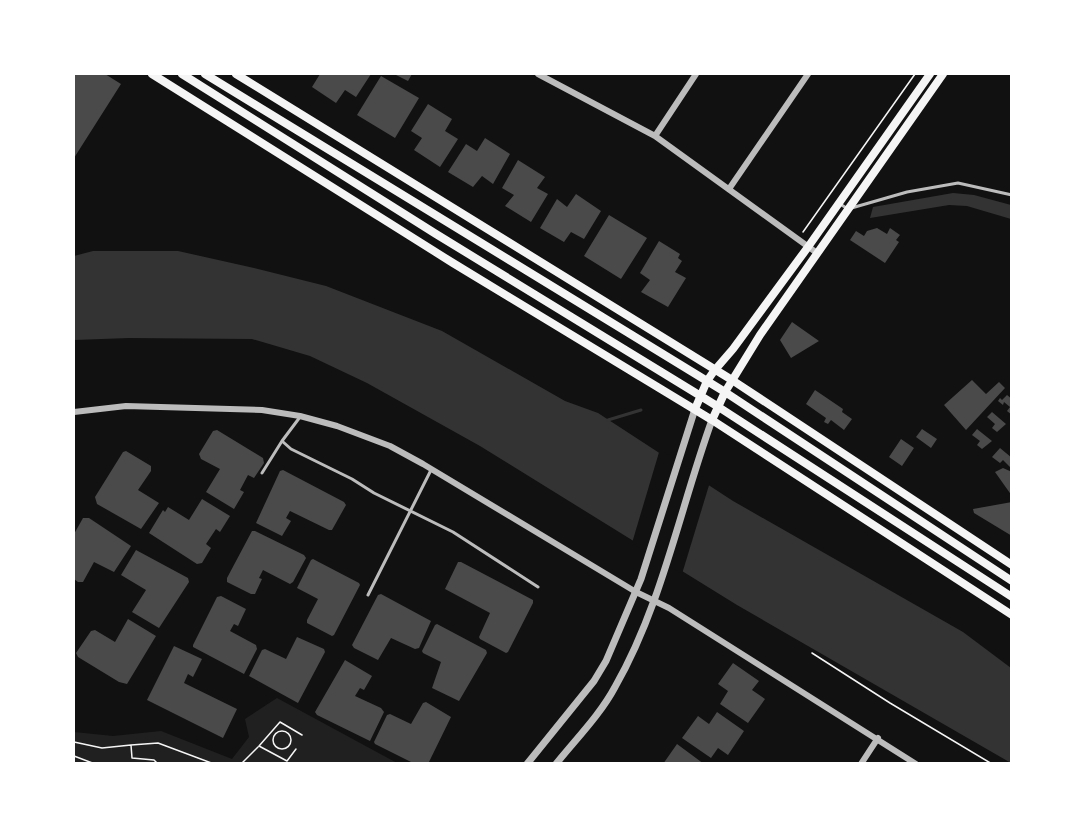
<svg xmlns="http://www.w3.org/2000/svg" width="1085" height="837" font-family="Roboto,sans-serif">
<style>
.green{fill:#202020}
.water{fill:#333}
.pier{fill:#111}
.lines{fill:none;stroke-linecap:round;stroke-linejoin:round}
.stream{stroke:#333;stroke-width:3}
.building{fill:#4a4a4a}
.path{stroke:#f5f5f5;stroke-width:1.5}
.service{stroke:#bcbcbc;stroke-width:3}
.minor{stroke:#bcbcbc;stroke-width:6}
.tertiary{stroke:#bcbcbc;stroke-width:7}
.secondary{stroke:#f5f5f5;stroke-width:8}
</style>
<rect width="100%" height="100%" fill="#111"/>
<!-- green -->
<path class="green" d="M277 698 397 763 74 764V732L113 736 161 731 232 759 249 737 245 719Z"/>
<!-- water -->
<path class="water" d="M953 193 974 195 1011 205V219L967 206 949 205 870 218 873 207Z
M93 251H178L254 268 326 286 442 331 565 401 598 413 733 501 963 632 1011 668V763L737 605 480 446 367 383 310 356 252 339 129 338 74 340V256Z"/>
<!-- pier -->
<path class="pier" d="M660 449 710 482 682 574 632 543Z"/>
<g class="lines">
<!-- stream -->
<path class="stream" d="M608 420 641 410"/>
</g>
<!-- building -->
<path class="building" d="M74 74H105L121 84 74 158Z
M320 74H371L356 97 345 90 336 103 312 87Z
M394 74H412L408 81Z
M381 76 419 98 395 138 357 115Z
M428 104 452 119 445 131 458 139 440 167 414 150 422 138 411 131Z
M485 138 510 154 493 184 482 176 473 187 448 172 466 144 477 151Z
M518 160 545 177 537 188 548 194 531 222 505 206 514 195 502 188Z
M576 194 601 211 584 239 571 232 564 242 540 228 557 199 567 207Z
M609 215 647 238 621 279 584 256Z
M877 228 887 234 890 228 900 235 896 240 899 242 885 263 850 240 856 231 864 236 867 231Z
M659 241 680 254 678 258 682 261 675 272 686 278 668 307 641 292 650 280 640 273Z
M792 322 819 341 791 358 780 340Z
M972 380 986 394 999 382 1005 388 966 430 944 405Z
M815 390 843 409 842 412 852 419 844 430 831 420 828 424 824 422 826 418 806 404Z
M1007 395 1012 399V415L1007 411 1010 407 1004 402 1003 405 998 401 1000 398 1002 400Z
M992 412 1006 424 997 432 992 428 995 424 987 417Z
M922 429 937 439 931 448 916 437Z
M977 429 992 441 982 449 977 445 980 441 972 435Z
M217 430 263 458 264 463 254 478 248 475 240 490 244 492 234 509 206 492 220 469 201 459 199 454 213 431Z
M901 439 914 448 902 466 889 457Z
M1000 448 1012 458 1010 467 1003 460 1000 463 992 457Z
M126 451 151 466V471L138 490 159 503 141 529 97 504 95 497 123 452Z
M1003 468 1012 472V496L995 472Z
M283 470 344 502 346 505 332 530H329L290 511 286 518 291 521 282 536 256 523 280 471Z
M202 499 230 516 220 532 216 529 206 544 211 548 202 563 197 564 149 533 163 510 165 512 168 507 189 520Z
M1012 502V536L974 513 973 509Z
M83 518H89L131 546 114 572 94 562 83 582H78L74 579V534Z
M252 531H255L304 555 306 558 293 582 290 584 263 570 259 578 262 579 255 594H251L227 582V578Z
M136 550 188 578 189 582 159 628 132 612 146 590 121 575Z
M313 559 359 583 360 585 334 635 332 636 307 623V620L318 599 297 588 311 560Z
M458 562H461L533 600V603L508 652 506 653 480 639 479 637 490 613 445 589Z
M381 594 431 621 419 648 415 649 391 638 378 660 354 648 352 645 378 595Z
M221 596 246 609 238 626 234 624 230 631 256 645 257 649 244 674 193 647V645L217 597Z
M128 619 156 636 127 684 119 682 78 657 76 653 91 631 95 630 115 642Z
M437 624 486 650 487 653 459 701 432 688 441 662 423 653 422 651 435 625Z
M297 637 324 649 325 652 298 703 249 676 262 650 265 649 286 659Z
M174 646 202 659 193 677 188 674 184 683 237 709 223 738 147 700Z
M345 660 372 676 364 690 360 688 355 696 381 708 384 712 370 741 317 715 315 712Z
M733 663 759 681 752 690 765 699 748 723 720 704 728 691 718 684Z
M426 702 451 717 428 764H415L375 744 374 742 387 715 390 714 411 724 423 703Z
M717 712 744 731 728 755 718 748 711 758 682 738 698 716 709 724Z
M677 744 704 764H663Z"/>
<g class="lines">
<!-- path -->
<path class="path" d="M803 232 915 74
M812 653 890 703 992 764
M273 740a9 9 0 1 1 18 0a9 9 0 1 1-18 0Z
M74 742 102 748 131 745
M296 749 287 761 259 746 280 722 302 735
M74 756 95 764
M158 764 154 760 132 758 131 745 158 743 214 764
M241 764 258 747"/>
<!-- service -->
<path class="service" d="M840 204 848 209 907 192 958 183 1012 195
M300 417 282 441 291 449 352 479 374 493 453 532 538 587
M262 473 282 441
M368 595 431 470"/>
<!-- minor -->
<path class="minor" d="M538 74 655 136 817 253
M655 136 696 74
M729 189 808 74
M74 412 126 406 262 410 300 416 337 426 390 446 423 464 636 592 669 608 916 764
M861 764 878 738"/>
<!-- tertiary -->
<path class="tertiary" d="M527 764 594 681 606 661 641 579 695 409
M556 764C576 739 600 715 615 687 662 605 680 508 712 420"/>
<!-- secondary -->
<path class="secondary" d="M152 74 453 263 712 420 1012 615
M182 74 436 234 717 406 1012 597
M205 74 725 392 1012 581
M236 74 732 380 1012 565
M695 409 707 381 714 371 733 349 808 247 930 74
M712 420 725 392 760 335 943 74"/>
</g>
<!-- border -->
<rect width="1085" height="837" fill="none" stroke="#ffffff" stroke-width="150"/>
</svg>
